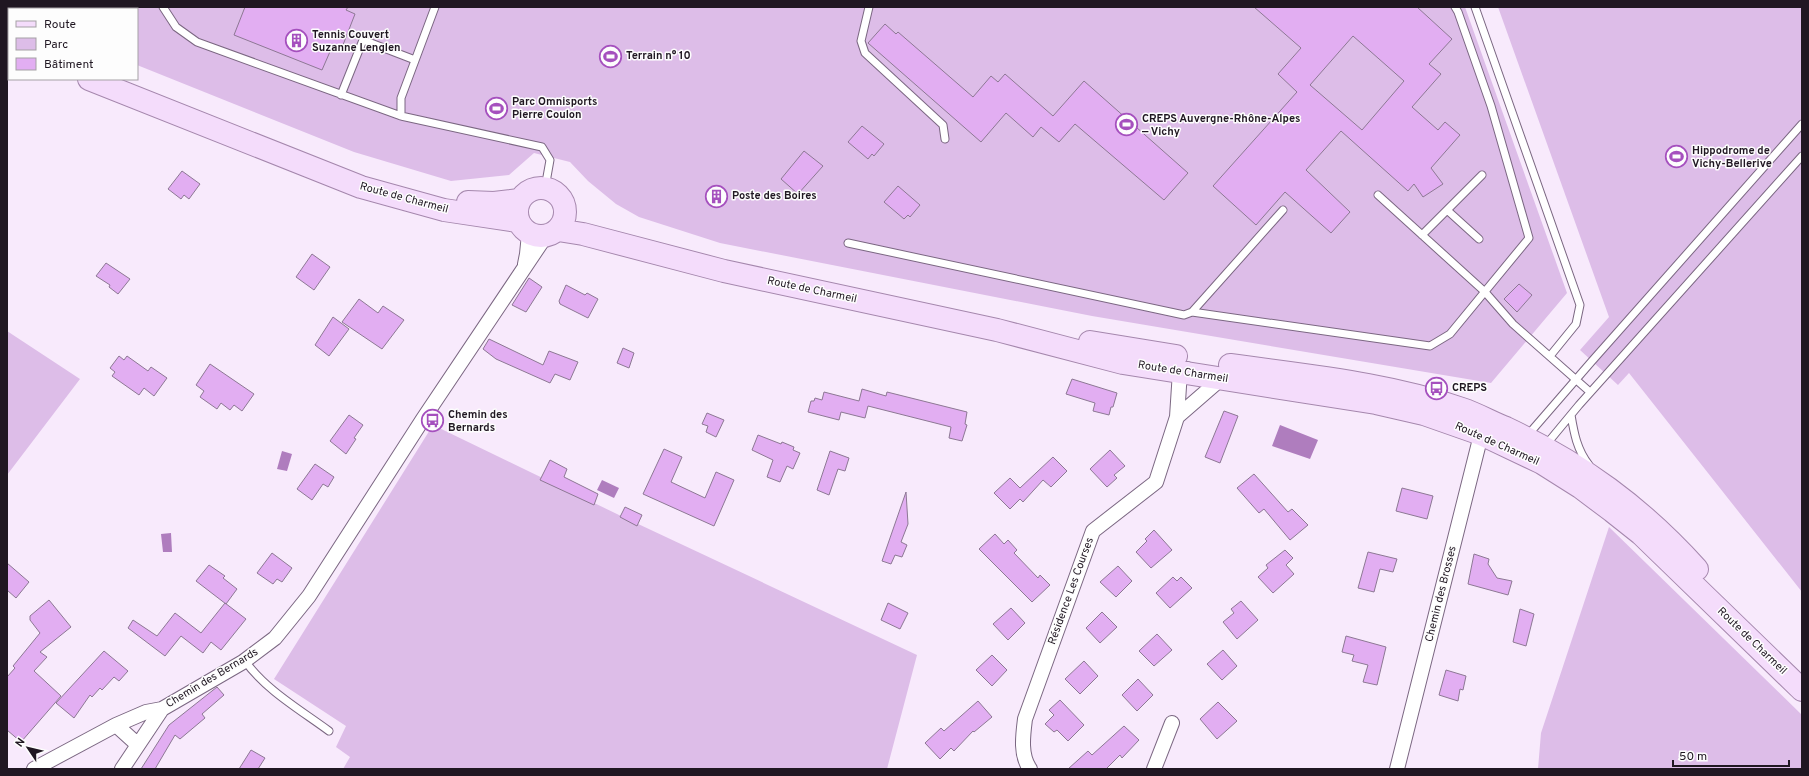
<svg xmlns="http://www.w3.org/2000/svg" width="1809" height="776" font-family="Overpass,sans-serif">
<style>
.green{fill:#ddbde8}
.water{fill:#af7dbe}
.building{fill:#e2aef2;stroke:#8d7894;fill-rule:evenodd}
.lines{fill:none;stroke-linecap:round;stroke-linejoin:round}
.service-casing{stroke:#7b6782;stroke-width:9}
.minor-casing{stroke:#7b6782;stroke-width:16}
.primary-casing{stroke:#a587ad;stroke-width:24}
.service{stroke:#fff;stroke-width:7}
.minor{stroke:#fff;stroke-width:14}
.primary{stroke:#f4dcfb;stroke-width:22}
.labels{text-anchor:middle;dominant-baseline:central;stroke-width:3;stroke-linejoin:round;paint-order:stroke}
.poi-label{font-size:11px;font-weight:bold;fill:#201722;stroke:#fdfdfd;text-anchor:start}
.street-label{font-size:11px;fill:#201722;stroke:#fdfdfd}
</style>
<rect width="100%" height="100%" fill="#f8eafc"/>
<!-- green -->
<path class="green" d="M7 7H1465L1567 293 1491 383 1092 316 720 243 639 217 616 204 588 181 570 162 534 153 509 175 451 181 354 152 137 65V9H9V13L7 12Z
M1498 7H1802V592L1629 373 1618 385 1580 350 1609 317Z
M7 331 80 379 7 475Z
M433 425 619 515 917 655 887 769H343L350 757 336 747 346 726 274 679Z
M1609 527 1802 715V769H1538L1541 733Z"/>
<!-- water -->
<path class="water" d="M1280 425 1318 440 1310 459 1272 446Z
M282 451 292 454 287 471 277 469Z
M602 480 619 488 614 498 597 490Z
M171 533 172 552H163L161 534Z"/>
<!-- building -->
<path class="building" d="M245 7H348L346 10 355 14 341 50 332 47 322 70 234 35Z
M1254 7H1417L1452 39 1429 64 1441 74 1412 107 1438 130 1445 122 1460 135 1431 168 1443 184 1423 197 1414 184 1408 191 1341 131 1306 170 1350 212 1331 233 1285 192 1256 225 1213 186 1297 92 1278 74 1301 48ZM1353 36 1404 81 1362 130 1310 85Z
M885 24 896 34 898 32 973 97 991 76 998 82 1005 74 1053 116 1084 81 1188 173 1164 200 1075 124 1059 142 1041 127 1033 137 1006 113 981 142 868 43Z
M862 126 884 144 874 156 872 154 868 159 848 142Z
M804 151 823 166 798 194 781 179Z
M182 171 200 184 189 199 184 195 181 199 168 189Z
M898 186 920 205 910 217 908 215 904 219 884 202Z
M312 254 330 267 314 290 296 277Z
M106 263 130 279 118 294 109 287 110 285 96 276Z
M529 278 542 287 526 312 512 305Z
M1519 284 1532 295 1517 312 1504 299Z
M566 285 585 295 587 293 598 299 588 318 560 304 559 301Z
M359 299 378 313 383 306 404 320 382 349 342 322Z
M333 317 349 329 329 356 315 345Z
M489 339 543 365 549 351 578 362 570 380 555 374 550 383 496 359 483 349Z
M623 348 634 353 629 368 617 363Z
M119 356 124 360 127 356 148 371 151 367 167 378 154 396 144 388 139 395 112 376 115 372 110 368Z
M210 364 254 394 242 411 234 405 230 410 221 403 217 409 200 397 204 391 196 385Z
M1072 379 1117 393 1113 407H1111L1109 415 1093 411 1095 403 1066 394Z
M862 389 886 396 887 392 967 412 965 424 967 425 962 441 949 438 951 427 868 406 865 418 841 412 839 420 808 412 811 401H814L815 398 822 400 824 392 859 401Z
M1224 411 1238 416 1220 463 1205 457Z
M707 413 724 420 716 437 706 432 708 426 702 424Z
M349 415 363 425 354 438 356 439 346 454 330 441Z
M758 435 781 444 782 442 794 447 793 450 800 453 793 469 787 466 780 482 767 477 773 460 752 450Z
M664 449 682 457 671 482 705 498 716 472 734 480 714 526 643 494Z
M1110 450 1125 466 1114 475 1117 478 1107 487 1090 469Z
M830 451 849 458 845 471 838 469 829 495 817 490Z
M1053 457 1067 471 1051 487 1043 480 1023 502 1020 499 1010 509 994 493 1010 478 1020 488Z
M550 460 567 469 564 477 598 494 594 505 540 480Z
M315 464 334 477 328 487 323 484 312 500 297 489Z
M1254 474 1288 512 1292 509 1308 525 1290 540 1264 509 1259 513 1237 488Z
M1402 488 1433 496 1427 519 1396 511Z
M906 492 908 524 901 542 907 545 902 557 895 555 891 564 882 561Z
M625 507 642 515 637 526 620 517Z
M1154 530 1172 550 1151 568 1136 552 1147 541 1145 539Z
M995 534 1004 544 1008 540 1017 550 1014 553 1038 578 1040 575 1050 585 1032 602 979 549Z
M1285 550 1293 558 1286 565 1294 574 1273 593 1258 577 1268 568 1266 565Z
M1368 552 1397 559 1393 572 1380 569 1374 592 1358 588Z
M272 553 292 568 282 582 277 579 273 584 257 573Z
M1474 554 1489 559 1488 564 1497 578 1512 581 1508 595 1468 584Z
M7 563 29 582 16 598 7 590Z
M209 565 225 576 223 578 237 589 226 604 196 581Z
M1118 566 1132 581 1116 597 1100 582Z
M1173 577 1177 581 1181 577 1192 588 1170 608 1156 593Z
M49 600 71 627 40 652 47 657 34 671 61 696 21 742 7 730V677L15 668 13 666 40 633 30 620V616Z
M1241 601 1258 620 1237 639 1223 622 1234 613 1231 609Z
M225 603 246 619 221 650 211 642 203 653 181 636 165 656 128 628 133 620 157 636 175 613 201 633Z
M888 603 908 613 900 629 881 620Z
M1011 608 1025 623 1008 640 993 624Z
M1520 609 1534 614 1526 646 1513 642Z
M1102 612 1117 627 1100 643 1086 628Z
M1157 634 1172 650 1154 666 1139 651Z
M1346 636 1386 647 1377 685 1363 682 1368 665 1352 661 1354 655 1342 652Z
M1223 650 1237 666 1222 680 1207 664Z
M104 651 128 671 119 681 114 677 102 690 100 688 92 697 90 695 74 718 56 703Z
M992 655 1007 670 992 686 976 670Z
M1084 661 1098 676 1080 694 1065 679Z
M1446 670 1466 676 1463 690 1460 689 1458 701 1439 695Z
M1138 679 1153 695 1137 711 1122 695Z
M217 687 224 695 202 714 205 718 180 739 175 735 155 769H141L169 725Z
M1060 700 1084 725 1068 741 1057 730 1054 732 1045 724 1054 715 1049 710Z
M978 701 992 717 974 732 973 731 954 751 951 748 940 759 925 743 941 728 944 731Z
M1218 702 1237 721 1217 739 1200 719Z
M1124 726 1139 740 1122 758 1120 755 1106 769H1068L1088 751 1092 755Z
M251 750 265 758 258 769H239Z"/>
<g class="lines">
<defs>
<path id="service" d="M163 7 176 27 197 42 401 116 542 147 550 160 545 188
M869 7 861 41 865 53 943 125 945 139
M1475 7 1580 305 1576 324 1550 356
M341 95 363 40 415 60
M401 116V98L435 7
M1378 195 1485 292 1513 324 1590 392
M1447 210 1479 239
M1422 235 1482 175
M848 243 1184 315 1192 312 1283 210
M1192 312 1430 346 1450 334 1529 238 1491 106 1458 12 1455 7
M1571 415C1574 433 1577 450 1589 465
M1527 436 1592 361 1802 124
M1545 446 1579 405 1802 156
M245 661C266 690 299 709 329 731"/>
<path id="minor" d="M525 264 527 254 529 234
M1177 417 1215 384 1216 378 1210 374
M116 725 138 745
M34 769 116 725 146 712 162 709 243 662 275 638 309 596 423 419 545 237
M122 769 162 709
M1030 769C1020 755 1023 735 1025 719L1093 531 1156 482 1177 417 1180 371 1187 369
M1154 769 1172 723
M1397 769 1483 427"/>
<path id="primary" d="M7 46 9 47
M89 79 361 187 444 210 517 221
M517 212a24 24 0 1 1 48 0a24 24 0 1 1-48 0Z
M468 202 494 203 519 200
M558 230 583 234 724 271 997 330 1123 363 1376 403 1424 414 1481 434 1542 463 1580 487 1612 511 1641 534 1802 690
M1090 342 1176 356
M1230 365C1307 376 1387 383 1462 409 1477 414 1491 422 1506 428 1582 464 1641 507 1697 569"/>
</defs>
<!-- service casing -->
<use href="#service" class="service-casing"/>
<!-- minor casing -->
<use href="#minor" class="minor-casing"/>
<!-- primary casing -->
<use href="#primary" class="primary-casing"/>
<!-- service -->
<use href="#service" class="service"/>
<!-- minor -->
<use href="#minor" class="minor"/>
<!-- primary -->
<use href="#primary" class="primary"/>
</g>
<!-- icons -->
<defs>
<symbol id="building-ring" viewBox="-11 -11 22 22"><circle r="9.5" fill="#fdfdfd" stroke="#a550be" stroke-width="1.5"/><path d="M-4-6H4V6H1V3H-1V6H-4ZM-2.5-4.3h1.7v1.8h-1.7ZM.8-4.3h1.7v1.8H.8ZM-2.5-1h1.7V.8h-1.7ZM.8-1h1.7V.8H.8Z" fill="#a550be"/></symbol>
<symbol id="stadium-ring" viewBox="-11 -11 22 22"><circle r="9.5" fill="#fdfdfd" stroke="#a550be" stroke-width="1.5"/><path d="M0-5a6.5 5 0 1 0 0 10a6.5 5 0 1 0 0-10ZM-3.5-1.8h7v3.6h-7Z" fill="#a550be"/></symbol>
<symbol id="bus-ring" viewBox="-11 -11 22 22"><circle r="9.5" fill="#fdfdfd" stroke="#a550be" stroke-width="1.5"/><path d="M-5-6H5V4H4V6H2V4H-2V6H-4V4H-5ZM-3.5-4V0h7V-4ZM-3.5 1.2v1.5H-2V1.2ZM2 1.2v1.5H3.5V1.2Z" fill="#a550be"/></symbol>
</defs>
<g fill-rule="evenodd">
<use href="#building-ring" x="284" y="28" width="25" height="25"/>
<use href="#stadium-ring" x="598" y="44" width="25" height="25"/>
<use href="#stadium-ring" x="484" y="96" width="25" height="25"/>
<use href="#stadium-ring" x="1114" y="112" width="25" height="25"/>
<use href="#stadium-ring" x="1664" y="144" width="25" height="25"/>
<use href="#building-ring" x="704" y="184" width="25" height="25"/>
<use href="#bus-ring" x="1424" y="376" width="25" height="25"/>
<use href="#bus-ring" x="420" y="408" width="25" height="25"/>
</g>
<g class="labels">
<!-- poi labels -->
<g class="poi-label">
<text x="312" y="35">Tennis Couvert<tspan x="312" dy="13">Suzanne Lenglen</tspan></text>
<text x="626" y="56">Terrain n° 10</text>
<text x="512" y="102">Parc Omnisports<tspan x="512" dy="13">Pierre Coulon</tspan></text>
<text x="1142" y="119">CREPS Auvergne-Rhône-Alpes<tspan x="1142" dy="13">— Vichy</tspan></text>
<text x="1692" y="151">Hippodrome de<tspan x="1692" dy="13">Vichy-Bellerive</tspan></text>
<text x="732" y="196">Poste des Boires</text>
<text x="1452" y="388">CREPS</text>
<text x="448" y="415">Chemin des<tspan x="448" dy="13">Bernards</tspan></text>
</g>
<!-- street labels -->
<g class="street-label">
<text transform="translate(404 198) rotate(15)">Route de Charmeil</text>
<text transform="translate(812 290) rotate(12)">Route de Charmeil</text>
<text transform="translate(1183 372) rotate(9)">Route de Charmeil</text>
<text transform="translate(1497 444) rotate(24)">Route de Charmeil</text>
<text transform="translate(1071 591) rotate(-70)">Résidence Les Courses</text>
<text transform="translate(1441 594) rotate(-76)">Chemin des Brosses</text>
<text transform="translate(1752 641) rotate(44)">Route de Charmeil</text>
<text transform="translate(212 678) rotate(-31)">Chemin des Bernards</text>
</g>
</g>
<!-- border -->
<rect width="1809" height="776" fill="none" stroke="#201722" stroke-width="16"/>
<!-- legend -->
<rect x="8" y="8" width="130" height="72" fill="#fdfdfd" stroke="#a5a1a5"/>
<rect x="16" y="21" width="20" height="6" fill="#f4dcfb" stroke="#a5a1a5"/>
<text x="44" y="28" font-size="12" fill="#201722">Route</text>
<rect x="16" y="38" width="20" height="12" fill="#ddbde8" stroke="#a5a1a5"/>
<text x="44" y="48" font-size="12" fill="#201722">Parc</text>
<rect x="16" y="58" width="20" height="12" fill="#e2aef2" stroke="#a5a1a5"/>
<text x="44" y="68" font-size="12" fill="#201722">Bâtiment</text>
<!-- north arrow -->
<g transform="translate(28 748) rotate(305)" stroke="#fdfdfd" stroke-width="3" paint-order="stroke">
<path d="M0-3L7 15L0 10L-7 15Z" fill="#201722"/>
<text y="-6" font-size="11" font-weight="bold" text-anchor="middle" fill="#201722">N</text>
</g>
<!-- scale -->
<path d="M1673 760v6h116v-6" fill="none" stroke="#201722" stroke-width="2"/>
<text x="1679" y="760" font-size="12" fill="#201722" stroke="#fdfdfd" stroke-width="3" paint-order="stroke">50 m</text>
</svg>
